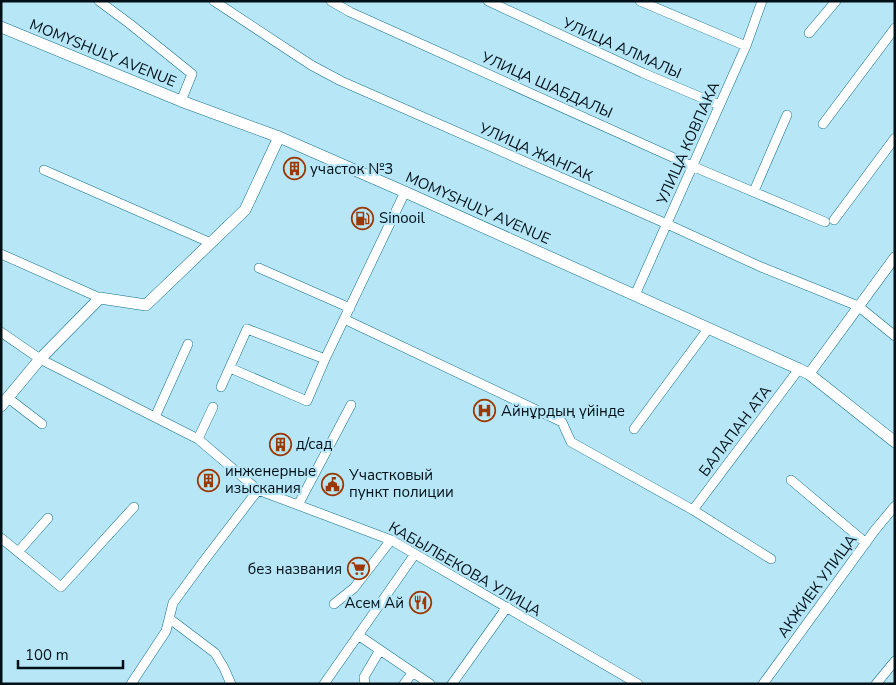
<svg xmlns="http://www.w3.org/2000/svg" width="896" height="685" font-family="'Nunito Sans',sans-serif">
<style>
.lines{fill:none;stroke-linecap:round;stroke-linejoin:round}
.minor-casing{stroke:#12718a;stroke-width:10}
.tertiary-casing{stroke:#12718a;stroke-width:11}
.secondary-casing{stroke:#12718a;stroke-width:12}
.minor{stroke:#fff;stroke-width:9}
.tertiary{stroke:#fff;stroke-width:10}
.secondary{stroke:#fff;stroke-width:11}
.labels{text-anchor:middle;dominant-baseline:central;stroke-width:4.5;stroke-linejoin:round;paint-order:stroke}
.street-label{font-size:15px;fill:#001017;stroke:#b7e6f7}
.poi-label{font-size:15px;fill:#001017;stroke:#b7e6f7;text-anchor:start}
</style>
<rect width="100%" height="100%" fill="#b7e6f7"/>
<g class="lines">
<defs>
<path id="minor" d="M99 1 130 24 192 74 181 101
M214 1 311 65 341 81 667 224 761 267 858 306 895 336
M331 1 350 12 692 166 825 222
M488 1 643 73 719 105
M640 1 746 46
M809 33 836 1
M823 124 895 28
M44 170 211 243
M754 191 787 115
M834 220 895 138
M1 254 100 298
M259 268 350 308
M635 295 746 46 762 1
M344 319 562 422 571 442 693 510 771 559
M1 332 40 359 198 439 258 490 391 540 638 684
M230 368 307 401 325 359
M221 387 247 329 325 359 405 192
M8 398 42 424
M155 417 188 344
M634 429 708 329
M198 439 213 407
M791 480 866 543
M298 505 351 405
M693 510 799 369
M1 538 61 587 134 507
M18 552 48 518
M334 604 354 588 391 540
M170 619 215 653 224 668 231 684
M358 635 430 684
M131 684 166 631 173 603 203 562 258 490
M324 684 415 554
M365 684 364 677 380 650
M404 684 413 672
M452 684 507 607
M763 684 875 530 895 506
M876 684 895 661"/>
<path id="tertiary" d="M809 374 895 257"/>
<path id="secondary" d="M1 27 181 101 279 137 405 192 799 369 809 374 895 442
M1 406 40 359 100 298 146 305 245 210 279 137"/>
</defs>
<!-- minor casing -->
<use href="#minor" class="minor-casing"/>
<!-- tertiary casing -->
<use href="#tertiary" class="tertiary-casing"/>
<!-- secondary casing -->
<use href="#secondary" class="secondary-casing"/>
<!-- minor -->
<use href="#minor" class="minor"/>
<!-- tertiary -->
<use href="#tertiary" class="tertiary"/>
<!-- secondary -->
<use href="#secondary" class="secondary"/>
</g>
<!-- icons -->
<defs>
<symbol id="building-ring" viewBox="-11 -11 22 22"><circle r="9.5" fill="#b7e6f7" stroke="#9c3802" stroke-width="1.5"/><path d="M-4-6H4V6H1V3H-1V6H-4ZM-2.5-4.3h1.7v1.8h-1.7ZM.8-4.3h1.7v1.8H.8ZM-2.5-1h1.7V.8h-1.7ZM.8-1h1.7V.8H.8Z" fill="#9c3802"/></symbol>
<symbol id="fuel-ring" viewBox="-11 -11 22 22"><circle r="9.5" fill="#b7e6f7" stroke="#9c3802" stroke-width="1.5"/><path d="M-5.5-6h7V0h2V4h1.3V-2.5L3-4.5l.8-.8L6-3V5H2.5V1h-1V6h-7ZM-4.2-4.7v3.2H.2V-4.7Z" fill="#9c3802"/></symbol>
<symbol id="hospital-ring" viewBox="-11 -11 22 22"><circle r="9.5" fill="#b7e6f7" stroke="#9c3802" stroke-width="1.5"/><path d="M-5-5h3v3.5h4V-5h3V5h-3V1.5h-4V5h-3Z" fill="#9c3802"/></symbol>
<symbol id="civic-ring" viewBox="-11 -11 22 22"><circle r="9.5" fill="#b7e6f7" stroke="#9c3802" stroke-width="1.5"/><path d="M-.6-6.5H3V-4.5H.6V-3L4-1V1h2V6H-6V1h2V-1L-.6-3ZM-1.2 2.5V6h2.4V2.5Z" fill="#9c3802"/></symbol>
<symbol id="supermarket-ring" viewBox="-11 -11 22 22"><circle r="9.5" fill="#b7e6f7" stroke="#9c3802" stroke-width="1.5"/><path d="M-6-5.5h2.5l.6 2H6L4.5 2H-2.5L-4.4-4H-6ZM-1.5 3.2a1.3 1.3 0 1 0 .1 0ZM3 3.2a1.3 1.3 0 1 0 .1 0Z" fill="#9c3802"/></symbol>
<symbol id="restaurant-ring" viewBox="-11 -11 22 22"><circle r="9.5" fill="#b7e6f7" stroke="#9c3802" stroke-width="1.5"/><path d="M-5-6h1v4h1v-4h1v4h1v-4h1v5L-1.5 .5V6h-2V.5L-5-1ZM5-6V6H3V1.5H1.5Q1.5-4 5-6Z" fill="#9c3802"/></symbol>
</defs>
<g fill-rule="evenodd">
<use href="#building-ring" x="282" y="156" width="25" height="25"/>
<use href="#fuel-ring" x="350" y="206" width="25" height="25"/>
<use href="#hospital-ring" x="472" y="398" width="25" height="25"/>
<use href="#building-ring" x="268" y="432" width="25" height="25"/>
<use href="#building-ring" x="196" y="468" width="25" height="25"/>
<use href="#civic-ring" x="320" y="472" width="25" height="25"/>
<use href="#supermarket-ring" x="346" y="556" width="25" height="25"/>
<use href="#restaurant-ring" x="408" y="590" width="25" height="25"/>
</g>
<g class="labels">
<!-- street labels -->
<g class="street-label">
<text transform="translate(622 48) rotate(24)">УЛИЦА АЛМАЛЫ</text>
<text transform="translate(103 53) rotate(22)">MOMYSHULY AVENUE</text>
<text transform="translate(547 85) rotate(24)">УЛИЦА ШАБДАЛЫ</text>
<text transform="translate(688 143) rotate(-66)">УЛИЦА КОВПАКА</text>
<text transform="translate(536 152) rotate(24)">УЛИЦА ЖАНГАК</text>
<text transform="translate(478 208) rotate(24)">MOMYSHULY AVENUE</text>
<text transform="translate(735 431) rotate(-53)">БАЛАПАН АТА</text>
<text transform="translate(465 569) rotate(30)">КАБЫЛБЕКОВА УЛИЦА</text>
<text transform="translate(817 586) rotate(-54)">АКЖИЕК УЛИЦА</text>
</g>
<!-- poi labels -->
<g class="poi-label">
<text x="310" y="169">участок №3</text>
<text x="379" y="218">Sinooil</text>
<text x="501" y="411">Айнұрдың үйінде</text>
<text x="296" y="444">д/сад</text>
<text x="225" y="471">инженерные<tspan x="225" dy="17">изыскания</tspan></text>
<text x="349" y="475">Участковый<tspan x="349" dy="17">пункт полиции</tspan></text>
<text x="342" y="569" text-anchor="end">без названия</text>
<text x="404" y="603" text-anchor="end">Асем Ай</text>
</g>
</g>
<!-- border -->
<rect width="896" height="685" fill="none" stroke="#001017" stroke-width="5"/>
<!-- scale -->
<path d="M18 660v8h105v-8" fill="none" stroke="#001017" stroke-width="2.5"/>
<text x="25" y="660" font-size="15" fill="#001017" stroke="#b7e6f7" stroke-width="4" paint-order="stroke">100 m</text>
</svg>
